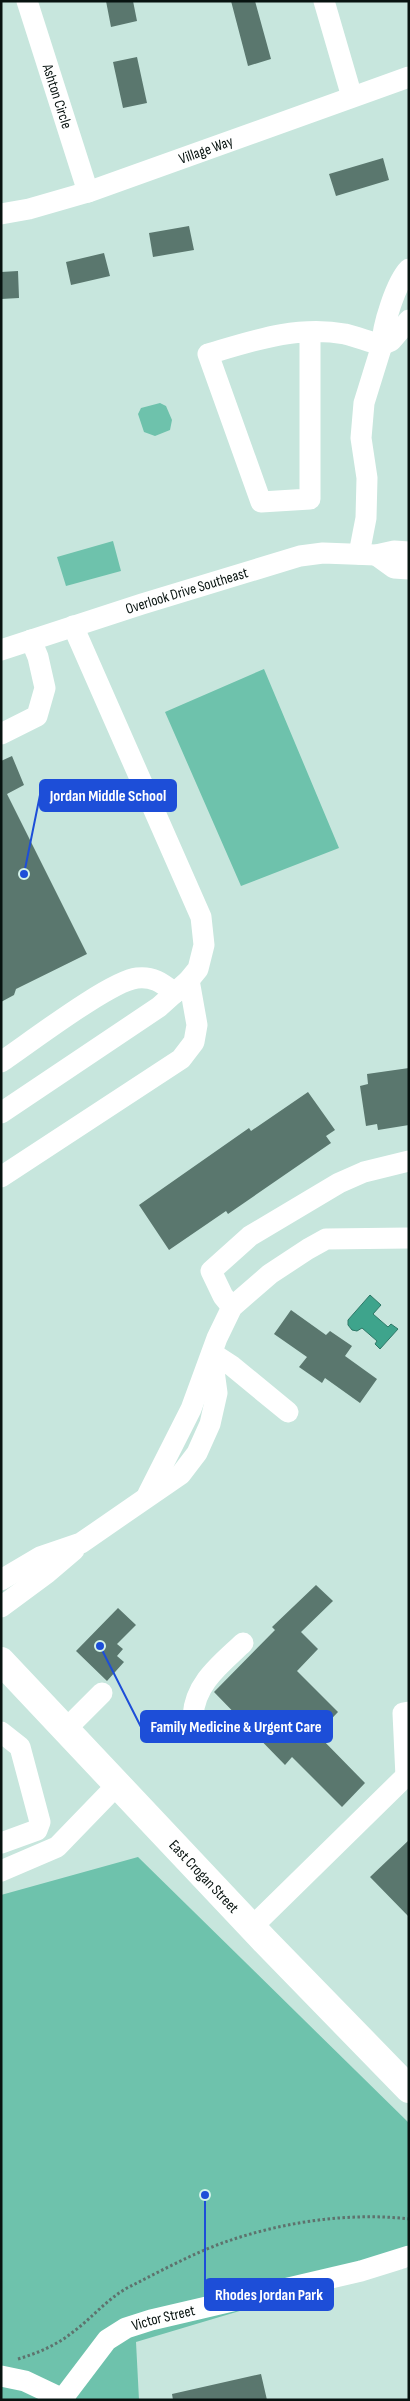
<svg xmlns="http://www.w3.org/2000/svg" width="410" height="2401" font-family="'Sofia Sans Condensed',sans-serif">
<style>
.green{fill:#6ec2ac}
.water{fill:#3ea48c;stroke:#2e7867}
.building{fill:#5a776e}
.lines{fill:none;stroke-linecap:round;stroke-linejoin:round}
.path{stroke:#5e726d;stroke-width:3;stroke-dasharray:2.5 2.5;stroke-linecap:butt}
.minor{stroke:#fff;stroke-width:21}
.major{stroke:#fff;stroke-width:28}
.labels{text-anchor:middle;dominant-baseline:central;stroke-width:4;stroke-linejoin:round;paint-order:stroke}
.street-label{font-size:15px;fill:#081310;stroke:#d4f3ea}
.leader{fill:none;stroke:#1d4ed8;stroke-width:2}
.callout-dot{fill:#1d4ed8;stroke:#d4f3ea;stroke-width:2}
.callout{fill:#1d4ed8;stroke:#1d4ed8;stroke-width:2}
.callout-label{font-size:16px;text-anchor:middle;font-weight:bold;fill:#fff}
</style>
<rect width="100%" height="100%" fill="#c7e6dd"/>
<!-- green -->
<path class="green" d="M160 403 166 406 172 420 170 430 155 436 144 432 138 414 141 408Z
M113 541 121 571 66 586 57 557Z
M264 669 339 848 241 886 165 712Z
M138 1857 409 2123V2267L253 2307 136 2342 139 2400H1V1895Z"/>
<!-- water -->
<path class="water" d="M370 1295 381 1305 373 1314 388 1327 391 1324 398 1329 380 1349 375 1344 377 1341 362 1328 357 1331 352 1330 348 1325V1320Z"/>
<!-- building -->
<path class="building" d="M106 1H133L137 21 111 27Z
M231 1H255L271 59 248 66Z
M137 57 147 103 123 108 113 62Z
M383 158 389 180 336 196 329 174Z
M189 226 194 250 153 257 149 233Z
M104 253 110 276 71 285 66 262Z
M18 271 19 298 1 299V272Z
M12 756 24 785 7 794 87 954 16 989 14 995 1 1002V761Z
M409 1068V1125L378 1130 377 1124 366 1126 360 1086 368 1084 367 1074Z
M308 1092 335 1130 326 1136 331 1143 228 1214 226 1211 169 1250 139 1205 249 1128 251 1131Z
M291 1310 326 1335 330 1331 352 1346 345 1356 377 1379 360 1403 325 1378 322 1383 299 1367 307 1357 274 1334Z
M316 1585 333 1601 301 1632 318 1649 297 1671 338 1712 317 1734 365 1783 342 1807 292 1757 285 1765 214 1692 275 1630 272 1627Z
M118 1608 136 1625 117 1644 123 1649 117 1656 124 1662 107 1681 76 1651Z
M409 1840V1917L370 1877Z
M261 2374 267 2400H173L172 2394Z"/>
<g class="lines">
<!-- path -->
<path class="path" d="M18 2359C38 2353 57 2345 73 2332 92 2318 106 2300 127 2288 159 2272 193 2253 228 2241 284 2222 349 2212 409 2219"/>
<!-- minor -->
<g class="minor">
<path id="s1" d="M27 1 88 192"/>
<path d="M324 1 352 97"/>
<path id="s2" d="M1 214 29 209 88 192 409 77"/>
<path d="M409 269C396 282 382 327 382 345L391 341 409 320"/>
<path d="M310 332V499L261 502 208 354C252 341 297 325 345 334 357 337 370 342 382 345L364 403 361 438 367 478 366 518 359 554"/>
<path d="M376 555 394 568 409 569"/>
<path id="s3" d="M1 650 142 604 300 556 323 553 376 555 394 551 409 552"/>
<path d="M1 734 37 716 45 688 38 657 31 640"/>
<path d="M1 1062C28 1044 110 981 137 978 154 976 163 984 175 993"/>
<path d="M1 1113 159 1007 189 980 198 969 204 945 201 917 73 626"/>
<path d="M1 1177 181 1059 194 1042 197 1025 189 980"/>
<path d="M232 1307 223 1296 211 1271 250 1236 339 1183 364 1172 409 1161"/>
<path d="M212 1353 232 1366 288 1412"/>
<path d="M148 1494 191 1409 217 1338 232 1307 270 1274 308 1249 326 1239 409 1238"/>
<path d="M1 1580 40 1557 81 1543 181 1474 197 1453 210 1424 217 1393 212 1356"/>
<path d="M1 1607 47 1573 74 1550"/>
<path d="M193 1716C195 1683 221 1664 243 1643"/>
<path d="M66 1729 102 1693"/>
<path d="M1 1732 20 1747 40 1822 37 1830 1 1843"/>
<path d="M406 1777 403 1713 409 1712"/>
<path d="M1 1871 57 1847 118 1784"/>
<path d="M252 1927 409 1773"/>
<path d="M1 2376 25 2381 65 2400"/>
<path id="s4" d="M63 2398 107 2340 126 2328 151 2320 361 2271 409 2256"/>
</g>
<!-- major -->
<path class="major" id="s5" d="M1 1661 263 1939 409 2089"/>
</g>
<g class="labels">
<!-- street labels -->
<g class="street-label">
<text stroke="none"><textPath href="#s1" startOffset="100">Ashton Circle</textPath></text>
<text stroke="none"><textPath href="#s2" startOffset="215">Village Way</textPath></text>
<text stroke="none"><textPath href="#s3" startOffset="195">Overlook Drive Southeast</textPath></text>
<text stroke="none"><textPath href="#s5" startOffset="296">East Crogan Street</textPath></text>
<text stroke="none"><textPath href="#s4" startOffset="134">Victor Street</textPath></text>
</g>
</g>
<!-- callouts -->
<path class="leader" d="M24 874L40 795M100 1646L141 1727M205 2195L205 2294"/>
<g class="callout-dot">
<circle cx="24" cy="874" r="5"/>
<circle cx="100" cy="1646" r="5"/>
<circle cx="205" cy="2195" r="5"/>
</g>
<g class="callout">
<rect x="40" y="780" width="136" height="31" rx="5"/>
<rect x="141" y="1711" width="191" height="31" rx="5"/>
<rect x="205" y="2279" width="128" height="31" rx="5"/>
</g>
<g class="callout-label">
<text x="108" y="801">Jordan Middle School</text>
<text x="236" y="1732">Family Medicine &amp; Urgent Care</text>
<text x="269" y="2300">Rhodes Jordan Park</text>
</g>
<!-- border -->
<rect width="410" height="2401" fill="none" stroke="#081310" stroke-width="5"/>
</svg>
